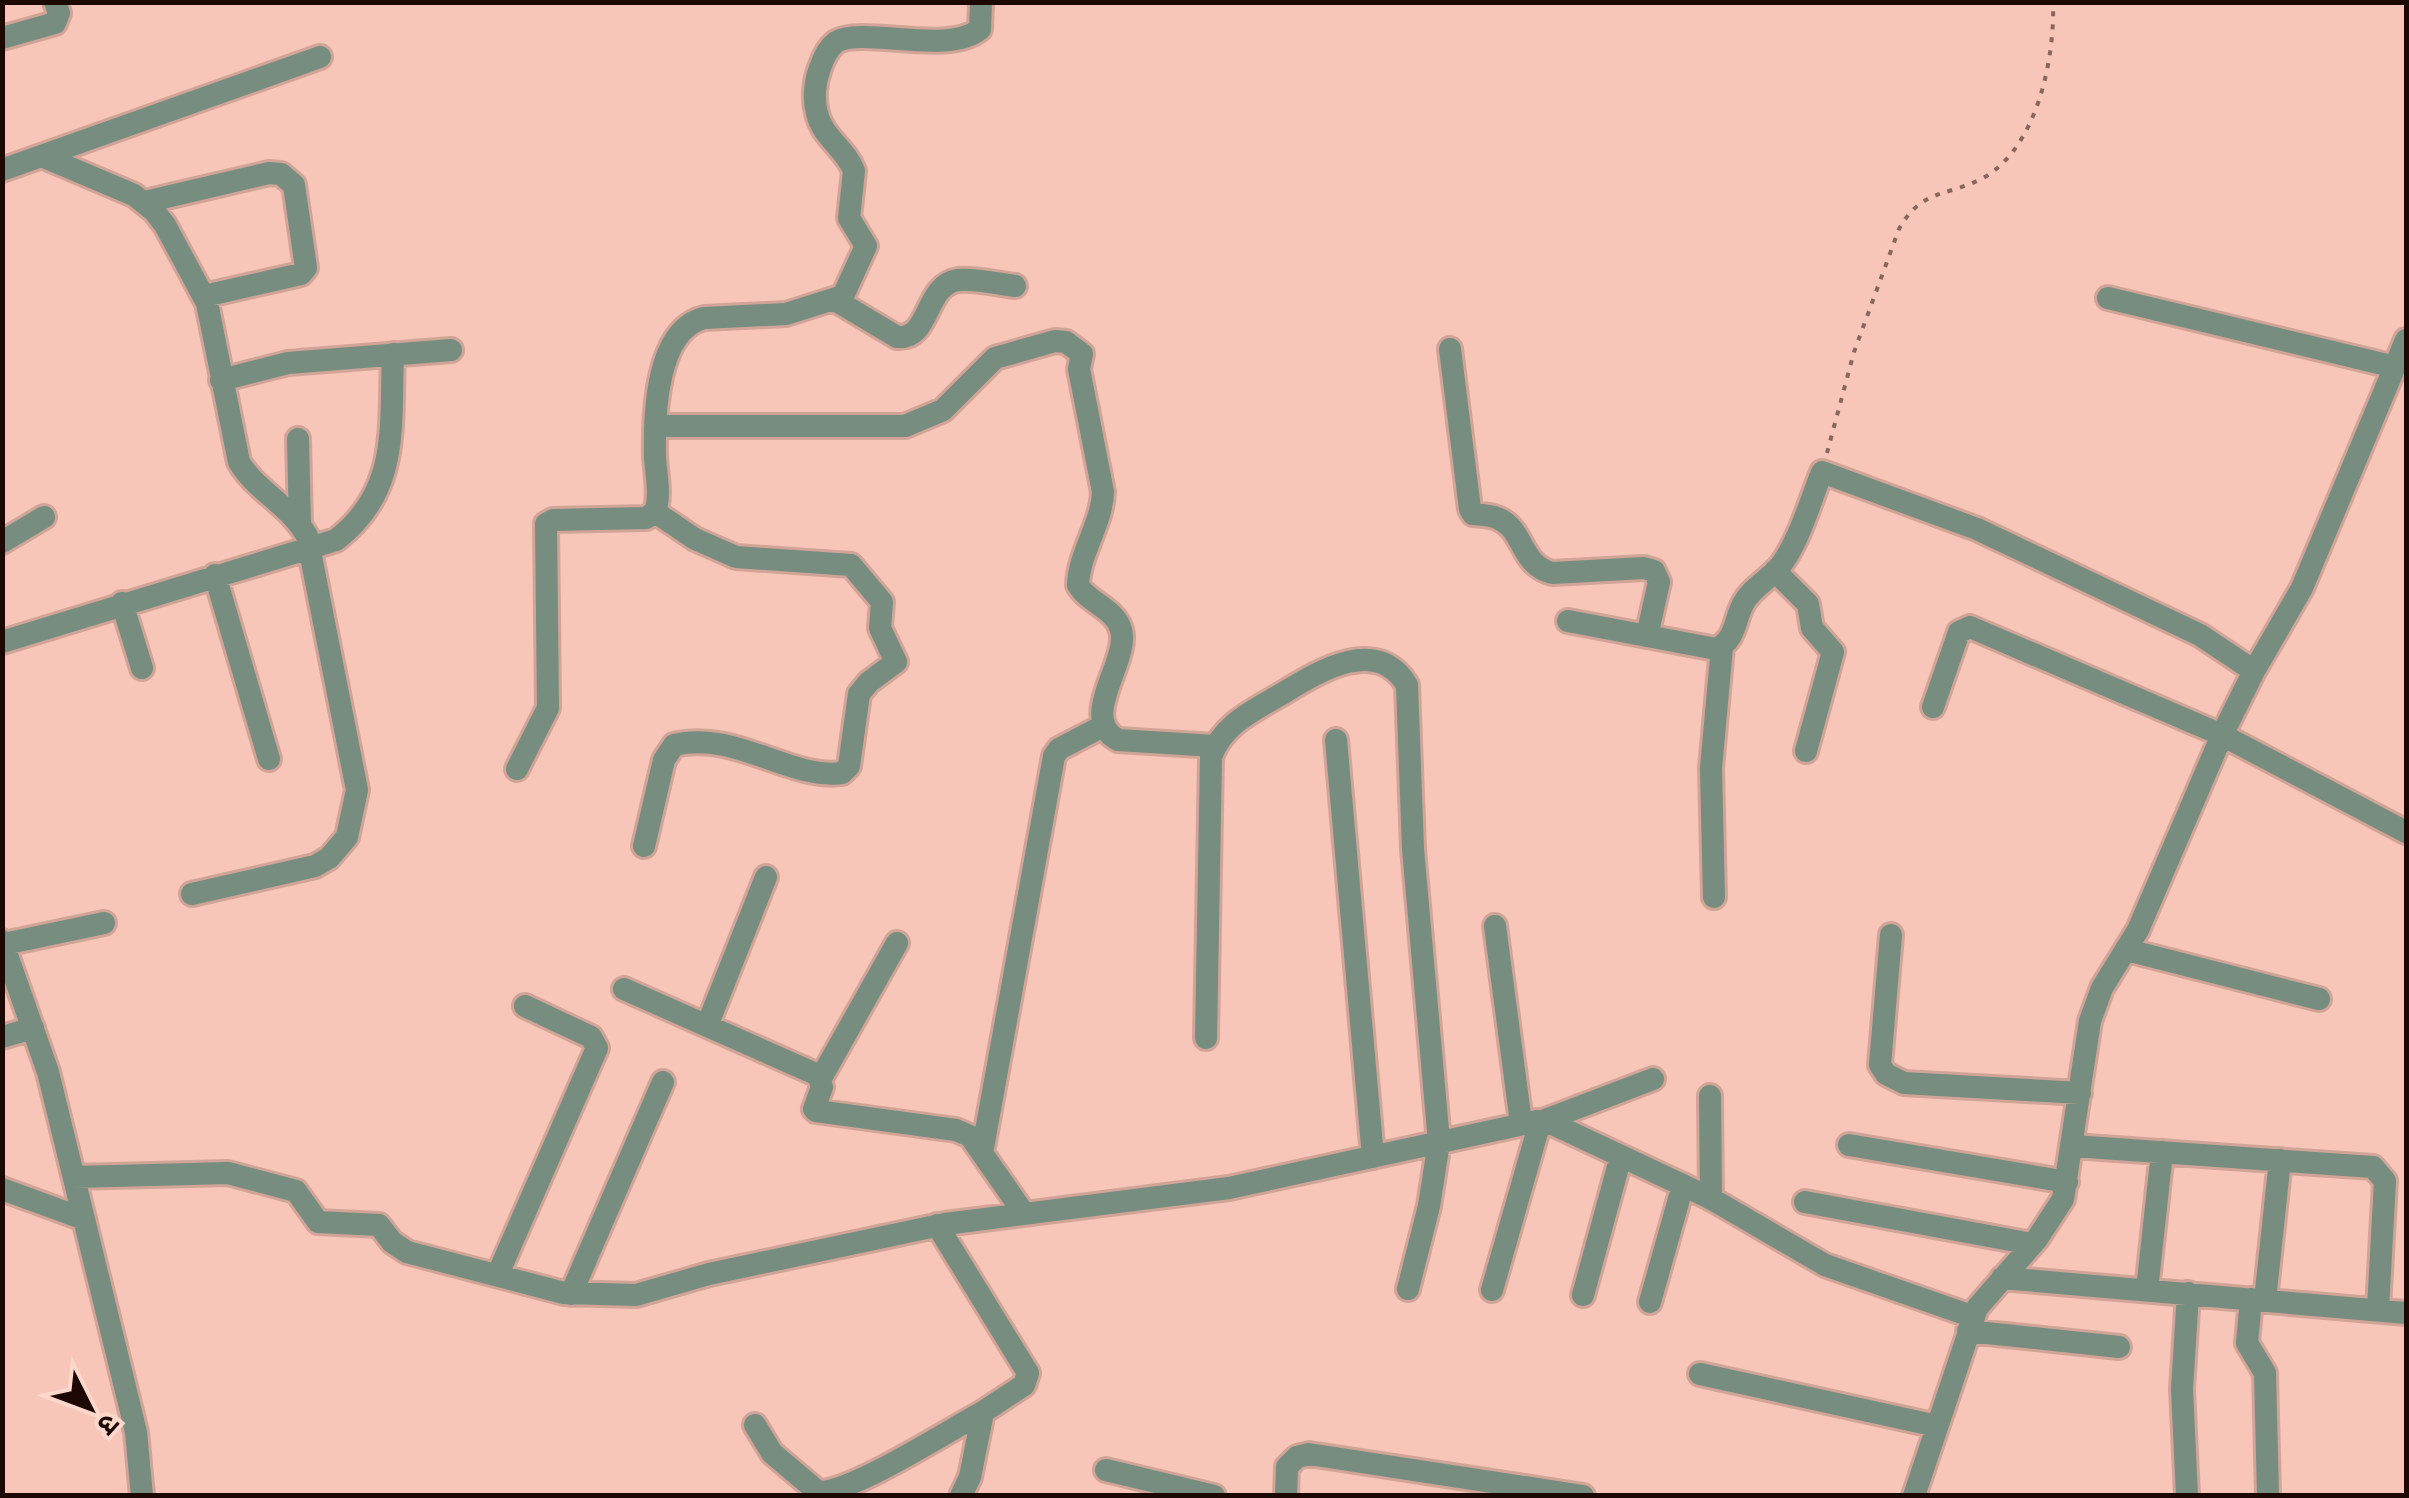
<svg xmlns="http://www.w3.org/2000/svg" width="2409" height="1498" font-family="'Open Sans','Noto Sans Devanagari',sans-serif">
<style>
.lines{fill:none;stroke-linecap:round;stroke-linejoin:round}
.minor-casing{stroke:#d1a498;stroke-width:28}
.path{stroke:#89665c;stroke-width:4;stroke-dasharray:5 8;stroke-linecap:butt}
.minor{stroke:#768d7f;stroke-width:22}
</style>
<rect width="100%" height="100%" fill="#f8c6b8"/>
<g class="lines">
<defs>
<path id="minor" d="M2 38 55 23 59 13 55 2
M42 156 134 195 154 211 165 225 207 303 239 462C256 491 289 504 307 536L357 790 347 837 329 858 315 866 192 894
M2 170 320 57
M145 202 269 173 281 174 294 185 306 268 301 274 204 296
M2108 298 2395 367
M835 300 897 337C931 340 924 285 958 280 975 278 998 284 1015 286
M1450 349 1470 509 1473 514C1481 515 1490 515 1497 518 1525 529 1519 564 1552 573L1644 568 1654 571 1659 582 1647 636
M221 380 288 363 451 350
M657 426H905L943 410 995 358 1055 341 1066 342 1082 354 1079 369 1103 492C1102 524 1079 553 1078 585 1088 603 1115 608 1121 630 1130 661 1077 718 1118 740L1215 746
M298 439 300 524
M2 542 44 517
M1775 571 1808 604 1812 628 1833 652 1806 751
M215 575 269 759
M122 603 142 668
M1568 621 1716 649C1736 640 1734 621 1743 604 1751 588 1770 579 1781 565 1800 539 1810 502 1822 472L1977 529 2200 635 2254 671
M2 642 336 540C400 491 390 427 393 354
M1933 707 1959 632 1970 627 2222 735 2406 832
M1336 740 1373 1157
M517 769 548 708 546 524 553 520 646 518 655 512C661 496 656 474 655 457 654 415 656 330 704 318L786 314 843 296 866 246 849 218 854 171C846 149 822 137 817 113 813 99 815 81 820 68 823 59 828 48 836 42 863 26 948 56 980 29L981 2
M644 846 664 760 674 745C735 730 790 780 842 773L849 766 859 694 869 682 896 662 880 628 882 602 851 565 736 557 695 539 655 512
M1714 897 1711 768 1722 647
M1495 926 1521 1123
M1891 935 1880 1065 1886 1074 1904 1083 2080 1093
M2 941 48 1072 136 1432 142 1496
M4 944 104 923
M2127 950 2319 999
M624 989 818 1075 822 1087 814 1109 816 1111 956 1130 970 1136 1023 1212
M707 1026 766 877
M2 1037 33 1028
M1206 1038 1211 757C1223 723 1255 710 1285 692 1321 670 1377 636 1407 685L1413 849 1439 1142 1429 1206 1408 1289
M821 1078 897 943
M1710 1096 1711 1199
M1849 1145 2067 1182
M2073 1146 2373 1167 2385 1181 2378 1309
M982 1153 1054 756 1059 749 1103 726
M74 1177 228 1173 296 1191 318 1222 379 1225 392 1242 407 1252 564 1293 636 1295 709 1274 945 1224 1229 1188 1537 1121 1555 1125 1710 1198 1825 1265 1974 1317
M2 1189 84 1219
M1805 1202 2032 1244
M937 1225 1028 1373 1024 1385 983 1412 970 1477 961 1496
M498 1274 597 1048 591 1037 525 1006
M2002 1278 2406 1313
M1492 1290 1540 1122 1653 1079
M2147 1290 2162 1152
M571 1294 663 1082
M1583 1295 1621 1156
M2251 1299 2247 1343 2265 1373 2268 1496
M2265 1300 2280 1160
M1650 1302 1683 1185
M1968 1331 2119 1347
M1700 1374 1937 1426
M755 1425 772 1453 818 1492C850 1494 949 1430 983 1412
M1106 1470 1214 1496
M1286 1496 1287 1467 1297 1457 1309 1454 1583 1496
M1914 1496 1977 1308 2037 1239 2063 1199 2090 1021 2102 988 2138 930 2222 735 2254 671 2302 588 2406 340
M2187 1496 2182 1389 2188 1293"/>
</defs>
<!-- minor casing -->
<use href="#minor" class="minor-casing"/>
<!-- path -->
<path class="path" d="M1827 453 1854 352 1899 229C1922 188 1947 197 1983 178 2037 148 2055 59 2053 2"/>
<!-- minor -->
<use href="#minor" class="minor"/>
</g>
<!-- border -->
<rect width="2409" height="1498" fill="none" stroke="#1d0904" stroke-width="10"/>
<!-- north arrow -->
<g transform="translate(90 1408) rotate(132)" stroke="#fdd7cb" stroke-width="8" paint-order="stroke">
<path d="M0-8L18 38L0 25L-18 38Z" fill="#1d0904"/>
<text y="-15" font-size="28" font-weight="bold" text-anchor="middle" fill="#1d0904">उ</text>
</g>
</svg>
